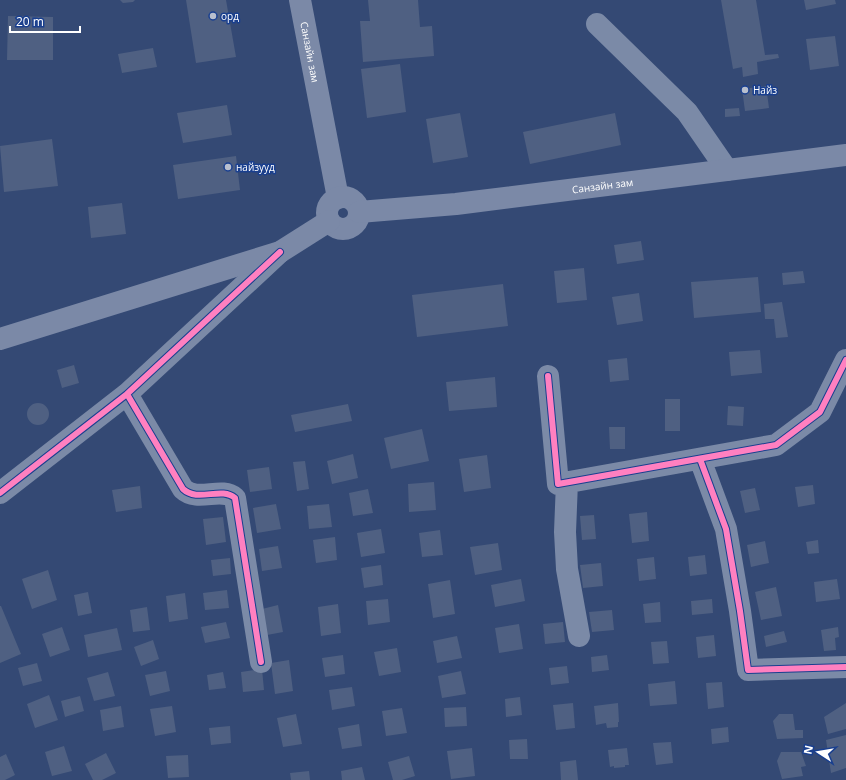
<svg xmlns="http://www.w3.org/2000/svg" width="846" height="780" font-family="'Open Sans',sans-serif">
<style>
.building{fill:#4f6082}
.lines{fill:none;stroke-linecap:round;stroke-linejoin:round}
.minor{stroke:#7b8aa7;stroke-width:22}
.major{stroke:#7b89a7;stroke-width:22}
.cycleway-casing{stroke:#193f8f;stroke-width:8}
.cycleway{stroke:#ff80c0;stroke-width:6}
.poi-dot{fill:#b8bfce;stroke:#193f8f;stroke-width:1.5}
.labels{text-anchor:middle;dominant-baseline:central;stroke-width:3;stroke-linejoin:round;paint-order:stroke}
.poi-label{font-size:10px;fill:#fff;stroke:#193f8f;text-anchor:start}
.street-label{font-size:10px;fill:#fff;stroke:#193f8f}
</style>
<rect width="100%" height="100%" fill="#344974"/>
<!-- building -->
<path class="building" d="M120 0H135L133 2 123 3Z
M186 0H226L236 57 196 63Z
M368 0H418L420 27 432 26 434 56 363 62 360 21H370Z
M721 0H756L765 55 778 54 779 58 757 62 758 74 743 77 742 67 733 69Z
M804 0H835L836 4 806 10Z
M8 16 53 17V60H7Z
M835 36 839 66 810 70 806 39Z
M153 48 157 67 122 73 118 54Z
M400 64 406 112 367 118 361 69Z
M766 86 769 108 745 111 742 89Z
M227 105 232 135 183 143 177 113Z
M739 108 740 116 725 117V109Z
M460 113 468 157 433 163 426 119Z
M615 113 621 145 530 164 523 132Z
M52 139 58 186 4 192 0 146Z
M236 156 240 190 178 199 173 165Z
M122 203 126 234 91 238 88 207Z
M641 241 644 260 617 264 614 245Z
M584 268 587 300 557 303 554 271Z
M803 271 805 283 783 285 782 273Z
M758 277 761 312 694 318 691 282Z
M503 284 508 326 417 337 412 295Z
M639 293 643 321 617 325 612 297Z
M782 302 788 337 776 338 774 319H765L764 304Z
M760 350 762 373 731 376 729 352Z
M627 358 629 380 610 382 608 360Z
M74 365 79 383 62 388 57 370Z
M495 377 497 407 449 411 446 382Z
M665 399H680V431H665Z
M27 414a11 11 0 1 1 22 0a11 11 0 1 1-22 0Z
M348 404 352 421 295 432 291 415Z
M728 406 744 407 743 426 727 425Z
M609 427H625V449H610Z
M422 429 429 461 391 469 384 438Z
M353 454 358 478 332 484 327 461Z
M487 455 491 488 464 492 459 459Z
M305 461 309 489 297 491 293 462Z
M269 467 272 489 250 492 247 470Z
M434 482 436 510 409 512 408 484Z
M813 485 815 504 798 507 795 487Z
M140 486 142 508 116 512 112 490Z
M755 488 760 510 745 513 740 491Z
M368 489 373 513 353 516 349 493Z
M276 504 281 529 257 533 253 508Z
M329 504 332 527 309 529 307 506Z
M647 512 649 541 632 543 629 514Z
M594 515 596 539 582 540 580 516Z
M223 517 226 542 206 545 203 519Z
M381 529 385 553 361 557 357 533Z
M440 530 443 555 422 557 419 533Z
M335 537 337 560 316 563 313 540Z
M818 540 819 553 808 554 806 542Z
M765 541 769 563 751 567 747 545Z
M498 543 502 570 475 575 470 547Z
M278 546 282 568 262 571 259 549Z
M705 555 707 574 690 576 688 557Z
M654 557 656 579 639 581 637 559Z
M230 558 231 574 213 576 211 560Z
M601 563 603 586 583 588 580 565Z
M381 565 383 585 364 588 361 568Z
M48 570 57 600 32 609 22 579Z
M521 579 525 601 495 607 491 585Z
M837 579 840 599 816 602 814 582Z
M450 580 455 614 433 618 428 584Z
M776 587 782 616 761 620 755 592Z
M227 590 229 608 205 610 203 593Z
M88 592 92 613 78 616 74 595Z
M185 593 188 619 169 622 166 596Z
M388 599 390 622 368 625 366 601Z
M712 599 713 613 692 615 691 601Z
M660 602 661 622 645 623 643 604Z
M338 604 341 633 321 636 318 607Z
M278 605 283 632 267 635 262 609Z
M0 606H1L21 654 0 663Z
M147 607 150 630 133 632 130 610Z
M612 610 614 630 592 632 589 612Z
M226 622 230 638 205 643 201 627Z
M563 622 565 642 545 644 543 624Z
M519 624 523 649 499 653 495 628Z
M62 627 70 650 50 657 42 634Z
M838 627 839 637 835 638 836 650 824 651 821 630Z
M117 628 122 650 88 657 84 635Z
M784 631 787 642 766 647 764 636Z
M714 635 716 656 698 658 696 637Z
M457 636 462 658 437 663 433 641Z
M153 640 159 659 141 666 134 647Z
M667 641 669 663 653 664 651 642Z
M397 648 401 672 379 676 374 652Z
M343 655 345 674 325 677 322 658Z
M607 655 609 670 592 672 591 657Z
M289 660 293 691 275 694 271 663Z
M37 663 42 681 23 686 18 668Z
M567 666 569 683 551 685 549 668Z
M262 669 264 690 243 692 241 672Z
M166 671 170 691 150 696 145 675Z
M461 671 466 694 442 698 438 676Z
M108 672 115 696 94 701 87 678Z
M223 672 226 688 209 690 207 675Z
M675 681 677 704 650 706 648 684Z
M722 682 724 707 708 709 706 683Z
M352 687 355 706 332 710 329 690Z
M49 695 58 720 35 728 27 704Z
M80 696 84 711 65 717 61 701Z
M520 697 522 715 506 717 505 699Z
M573 703 575 728 556 730 553 705Z
M618 703 619 722H618V727L607 728 606 723 596 725 594 706Z
M846 703V729L828 734 824 717Z
M121 706 124 727 103 731 100 710Z
M172 706 176 732 155 736 150 709Z
M466 707 467 726 445 727 444 708Z
M402 708 407 733 386 736 382 711Z
M296 714 302 744 283 747 277 718Z
M779 714H793L795 730H803V738L777 739 773 721Z
M359 724 362 746 342 749 338 728Z
M230 726 231 743 211 745 209 728Z
M728 727 729 742 712 744 711 729Z
M846 735V768L831 773 826 740Z
M527 739 528 759H510L509 740Z
M671 742 673 763 656 765 653 743Z
M64 746 72 771 52 776 45 752Z
M472 748 475 776 451 779 447 751Z
M627 748 629 765H625V767L614 768V766L610 767 608 750Z
M781 752H801L806 766 801 767 803 776 782 779 777 761Z
M106 753 116 773 102 780H93L85 764Z
M6 754 15 775 5 780H0V757Z
M188 755 189 777 168 778 166 756Z
M409 756 415 776 402 780H393L388 762Z
M576 760 578 780H561L560 762Z
M362 767 365 780H342L341 771Z
M309 771 310 780H291L290 773Z"/>
<g class="lines">
<!-- minor -->
<path class="minor" d="M597 24 687 112 727 170
M548 376 558 484 776 445 820 412 846 360
M127 394 183 489C198 503 221 486 235 498L261 662
M700 459 726 529 740 611 748 670 846 667
M567 482 565 532 567 569 579 636
M0 493 127 394 280 252"/>
<!-- major -->
<g class="major">
<path id="s1" d="M300 0 338 198"/>
<circle cx="343" cy="213" r="16"/>
<path id="s2" d="M359 212 456 204 846 155"/>
<path d="M0 339 280 252 329 221"/>
</g>
<defs>
<path id="cycleway" d="M548 376 558 484 776 445 820 412 846 360
M127 394 183 489C198 503 221 486 235 498L261 662
M700 459 726 529 740 611 748 670 846 667
M0 493 127 394 280 252"/>
</defs>
<!-- cycleway casing -->
<use href="#cycleway" class="cycleway-casing"/>
<!-- cycleway -->
<use href="#cycleway" class="cycleway"/>
</g>
<!-- markers -->
<g class="poi-dot">
<circle cx="213" cy="16" r="4"/>
<circle cx="745" cy="90" r="4"/>
<circle cx="228" cy="167" r="4"/>
</g>
<g class="labels">
<!-- poi labels -->
<g class="poi-label">
<text x="221" y="16">орд</text>
<text x="753" y="90">Найз</text>
<text x="236" y="167">найзууд</text>
</g>
<!-- street labels -->
<g class="street-label">
<text stroke="none"><textPath href="#s1" startOffset="53">Санзайн зам</textPath></text>
<text stroke="none"><textPath href="#s2" startOffset="245">Санзайн зам</textPath></text>
</g>
</g>
<!-- north arrow -->
<g transform="translate(818 752) rotate(282)" stroke="#193f8f" stroke-width="3" paint-order="stroke">
<path d="M0-3L7 15L0 10L-7 15Z" fill="#ffffff"/>
<text y="-6" font-size="11" font-weight="bold" text-anchor="middle" fill="#ffffff">N</text>
</g>
<!-- scale -->
<path d="M10 26v6h70v-6" fill="none" stroke="#ffffff" stroke-width="2"/>
<text x="16" y="26" font-size="12" fill="#ffffff" stroke="#193f8f" stroke-width="3" paint-order="stroke">20 m</text>
</svg>
